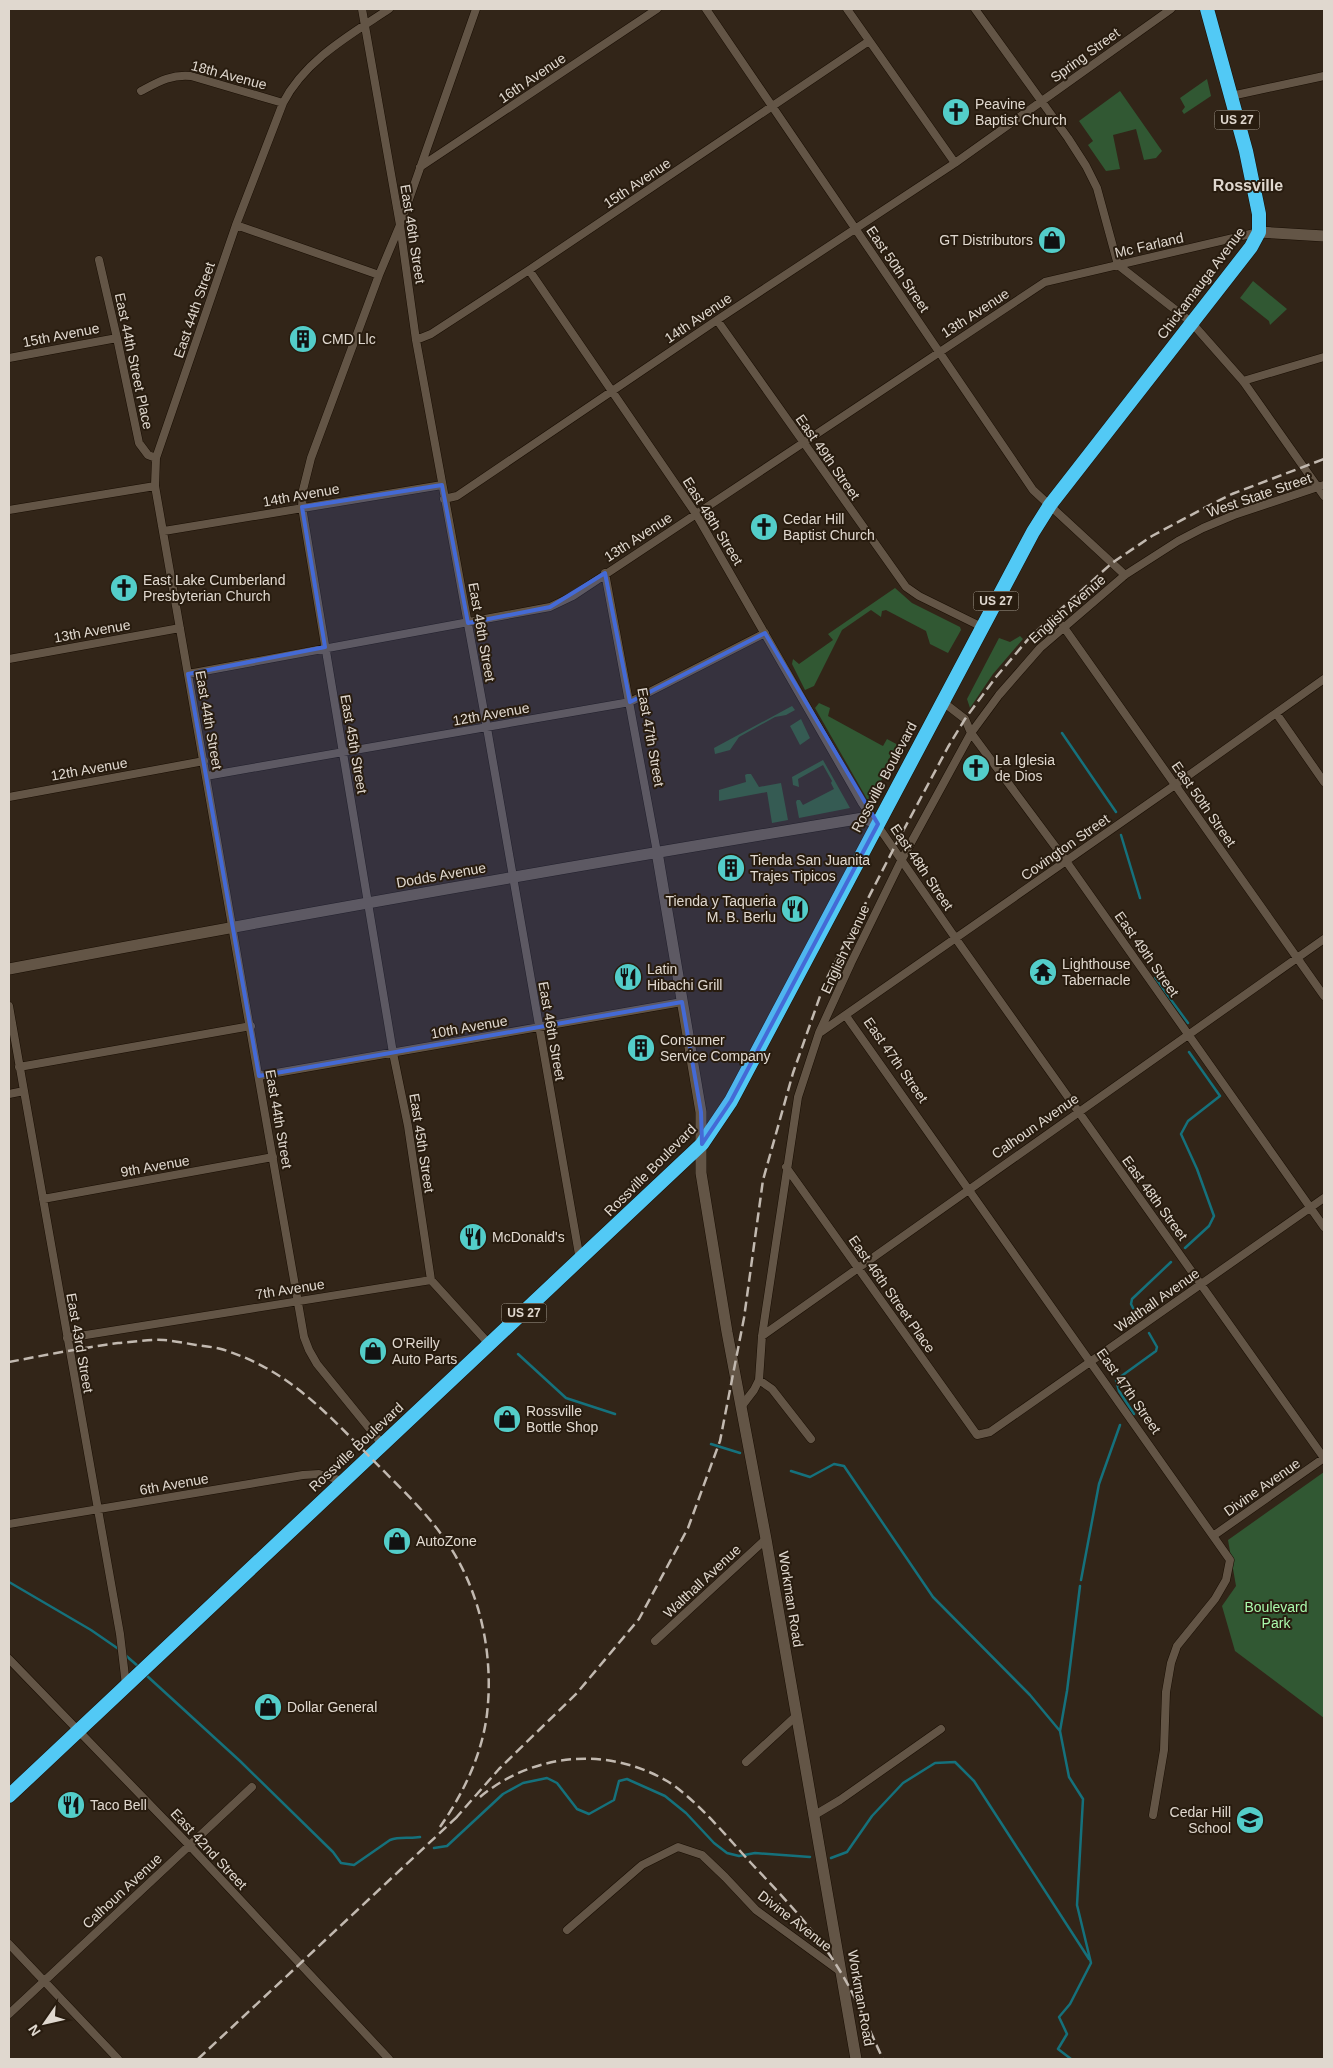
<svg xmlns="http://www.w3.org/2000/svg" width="1333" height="2068" font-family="Arial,sans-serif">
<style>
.green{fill:#315833}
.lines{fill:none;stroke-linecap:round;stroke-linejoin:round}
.stream{stroke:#15717c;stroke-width:2.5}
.street-casing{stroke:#190e03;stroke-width:9}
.secondary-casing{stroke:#190e03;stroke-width:12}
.highway-casing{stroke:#190e03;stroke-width:15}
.street{stroke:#635546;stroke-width:8}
.secondary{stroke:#635546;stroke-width:11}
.highway{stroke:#52c9f5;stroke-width:14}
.rail{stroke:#c2b9b0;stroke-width:2.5;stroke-dasharray:10 5;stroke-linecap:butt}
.marked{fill:#446ad6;fill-opacity:0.2;stroke:#446ad6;stroke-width:4;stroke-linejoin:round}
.labels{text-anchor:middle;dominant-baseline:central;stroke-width:4;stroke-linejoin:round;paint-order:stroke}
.shield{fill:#281c0f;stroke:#a9a095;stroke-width:1}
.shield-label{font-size:12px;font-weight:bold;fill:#e0d8cf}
.street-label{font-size:14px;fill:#e0d8cf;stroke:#281c0f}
.poi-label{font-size:14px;fill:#e0d8cf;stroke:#281c0f;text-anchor:start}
.park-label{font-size:14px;fill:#aafaac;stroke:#281c0f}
.quarter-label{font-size:16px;font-weight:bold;fill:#e0d8cf;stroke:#281c0f}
</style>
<rect width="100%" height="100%" fill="#322518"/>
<!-- green -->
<path class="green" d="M1207 79 1211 96 1184 114 1182 111 1185 107 1180 98Z
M1120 91 1162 151 1156 158 1144 160 1136 129 1113 135 1120 169 1106 171 1088 145 1093 141 1079 121Z
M1253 281 1287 309 1270 325 1269 321 1240 298Z
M895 588 912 603 960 627 961 630 948 653 930 644 926 631 886 610 882 611 881 617 871 610 842 630 814 686 805 690 792 664 793 659 799 664 833 640 828 634Z
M1020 636 1023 639 993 674 970 708 967 699 999 638 1010 642Z
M819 703 830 708 828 716 881 745 883 746 887 739 900 746 870 801 867 799 815 708Z
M792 706 795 710 786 715 775 717 739 737 730 750 715 754 714 748Z
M801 719 810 738 800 745 790 726Z
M823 760 850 808 799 818 796 802 797 800H800L803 805 834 789 831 783 832 781 823 765 798 779 799 787 793 785 792 777Z
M747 774H751L759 787 781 783 788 820 772 823 767 792 719 801V790L746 782 745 775Z
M1324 1472V1718L1235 1651 1222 1606 1236 1586 1228 1540Z"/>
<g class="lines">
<!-- stream -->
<path class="stream" d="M1062 733 1116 812
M1121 835 1140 898
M1155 978 1188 1023
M1185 1248 1209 1226 1214 1216 1197 1169 1181 1134 1188 1121 1220 1096 1189 1052
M1138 1318 1131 1304 1132 1299 1171 1262
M518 1354 566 1398 615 1414
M1134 1414 1119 1391 1116 1380 1156 1351 1157 1347 1149 1333
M711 1444 740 1453
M791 1471 810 1477 834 1464 844 1466 933 1597 1030 1695 1060 1731
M1081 1580 1099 1484 1120 1425
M9 1582 91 1630 120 1650
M124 1654 139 1667
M146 1675 240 1761 333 1852 341 1863 354 1865 390 1840C400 1836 410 1839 420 1837
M434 1848 447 1846 503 1794 523 1783 547 1778 557 1783 577 1809 589 1814 614 1800 619 1781 627 1779 665 1796 686 1813 714 1843 727 1853 739 1856 755 1853 810 1857
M831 1858 847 1852 872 1816 903 1783 935 1763 955 1762 974 1781 1089 1959
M1071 2059 1058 2049 1067 2034 1059 2017 1070 2004 1091 1963 1077 1905 1083 1799 1069 1777 1060 1731 1067 1691 1080 1586"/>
<defs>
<path id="street" d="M362 9 400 225 416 340 487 728 580 1260
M706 9 1033 490 1125 575
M847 9 955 163
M975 9 1068 138 1086 166 1097 188 1118 265
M141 91C158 82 171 74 191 76L283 103
M1231 96 1324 76
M420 167 657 9
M236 225 379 275
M99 260 117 338 139 443 148 455 156 458
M1118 265 1191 322 1243 381 1324 496
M529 270 696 514 862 803 956 939 1324 1458
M717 320 906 587 919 596 982 627
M416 340 431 334 529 270 869 41
M9 358 117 338
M1243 381 1324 357
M444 499 457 496 717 320 955 163 1171 9
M9 510 155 486
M164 531 442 485
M605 573 657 852
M1063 626 1324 996
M9 659 180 628
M188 674 550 607 573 596 1045 282 1259 232
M943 702 965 719 971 733 1066 861 1324 1227
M1276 713 1324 782
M206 776 630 702 765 633
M9 797 204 761
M9 1006 120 1634 126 1685
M846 1016 1230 1560 1226 1580 1215 1599 1177 1646 1171 1663 1166 1692 1164 1750 1153 1815
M821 1032 1175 785 1324 679
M19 1067 251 1026
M259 1076 682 1002
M9 1094 24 1091
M786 1167 977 1435 990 1432 1324 1198
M43 1199 273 1157
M431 1280 408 1126 393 1053 302 507 303 490 311 458 379 275 400 225 476 9
M762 1336 1324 939
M67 1338 431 1280 490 1345
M759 1380 772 1389 811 1439
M741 1407 754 1390 759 1380 762 1336 798 1097 819 1033 851 963 901 861 971 733 999 695 1040 648 1125 575 1178 541 1203 528 1234 515 1324 485
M382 1444 317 1364 309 1350 304 1337 155 486 156 458 236 225 283 103C305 60 350 35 389 9
M9 1524 303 1475 319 1474 343 1481
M1213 1536 1324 1458
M655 1641 766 1539
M9 1659 189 1845 389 2059
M746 1762 795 1717
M813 1816 840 1800 941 1729
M567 1930 642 1865 678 1847 702 1855 725 1877 756 1910 841 1972
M9 1944 118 2059
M9 2014 252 1787"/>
<path id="secondary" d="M1259 232 1324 236
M657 852 701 1112V1173L727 1332 766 1539 856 2059
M9 969C293 915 578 865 863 818L878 824"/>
<path id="highway" d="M9 1796 702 1144 731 1101 1033 532 1050 505 1251 247 1259 232V214L1246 151 1207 9"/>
</defs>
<!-- street casing -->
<use href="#street" class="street-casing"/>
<!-- secondary casing -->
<use href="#secondary" class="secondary-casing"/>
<!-- highway casing -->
<use href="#highway" class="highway-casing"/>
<!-- street -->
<use href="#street" class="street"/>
<!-- secondary -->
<use href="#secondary" class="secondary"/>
<!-- highway -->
<use href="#highway" class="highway"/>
<!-- rail -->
<path class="rail" d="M9 1362C45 1355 82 1348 118 1343 133 1342 149 1339 164 1340 174 1341 185 1343 196 1345 204 1346 213 1347 221 1349 284 1368 321 1407 366 1453 392 1480 422 1507 444 1538 480 1588 494 1654 487 1714 482 1755 463 1794 440 1827
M480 1797C533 1753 607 1746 667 1781 695 1798 729 1839 751 1863 783 1897 816 1931 840 1971 857 1998 869 2030 883 2059
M455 1819 499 1769 577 1693 639 1619 688 1528 720 1441 744 1318 763 1180 793 1073 825 982 894 848 948 747 965 719 996 677 1030 637 1112 563 1152 536 1206 507 1232 494 1324 459
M198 2059 459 1815"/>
</g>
<!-- marked area -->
<path class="marked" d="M442 485 468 623 550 607 605 573 630 702 765 633 878 824 731 1101 702 1144 701 1112 682 1002 259 1076 188 674 325 647 302 507Z"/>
<!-- icons -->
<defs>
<symbol id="church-disc" viewBox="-11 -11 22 22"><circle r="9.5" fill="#53cdc9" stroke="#281c0f"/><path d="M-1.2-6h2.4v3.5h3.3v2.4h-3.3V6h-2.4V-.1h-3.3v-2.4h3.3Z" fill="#111"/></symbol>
<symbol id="shop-disc" viewBox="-11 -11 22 22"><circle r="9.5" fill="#53cdc9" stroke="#281c0f"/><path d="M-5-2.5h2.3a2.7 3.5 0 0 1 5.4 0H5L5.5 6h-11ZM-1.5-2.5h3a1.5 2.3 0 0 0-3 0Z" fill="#111"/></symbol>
<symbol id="building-disc" viewBox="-11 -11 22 22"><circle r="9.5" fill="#53cdc9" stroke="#281c0f"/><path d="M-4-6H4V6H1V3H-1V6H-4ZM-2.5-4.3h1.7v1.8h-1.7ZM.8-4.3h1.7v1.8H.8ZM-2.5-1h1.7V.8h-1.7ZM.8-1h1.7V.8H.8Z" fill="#111"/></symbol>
<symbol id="restaurant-disc" viewBox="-11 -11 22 22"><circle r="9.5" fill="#53cdc9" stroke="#281c0f"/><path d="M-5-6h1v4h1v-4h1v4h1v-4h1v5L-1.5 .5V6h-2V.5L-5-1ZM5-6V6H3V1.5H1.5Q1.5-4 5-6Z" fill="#111"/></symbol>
<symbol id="temple-disc" viewBox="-11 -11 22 22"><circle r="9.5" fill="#53cdc9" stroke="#281c0f"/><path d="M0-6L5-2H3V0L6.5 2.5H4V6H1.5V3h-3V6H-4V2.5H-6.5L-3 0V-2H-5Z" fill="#111"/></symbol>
<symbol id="school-disc" viewBox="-11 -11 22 22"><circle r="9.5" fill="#53cdc9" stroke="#281c0f"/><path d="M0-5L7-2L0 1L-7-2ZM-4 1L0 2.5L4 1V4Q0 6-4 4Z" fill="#111"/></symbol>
</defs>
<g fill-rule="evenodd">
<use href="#church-disc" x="940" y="96" width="32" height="32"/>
<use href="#shop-disc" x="1036" y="224" width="32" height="32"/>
<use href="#building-disc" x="287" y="323" width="32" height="32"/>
<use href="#church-disc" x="748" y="511" width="32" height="32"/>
<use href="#church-disc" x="108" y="572" width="32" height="32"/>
<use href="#church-disc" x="960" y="752" width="32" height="32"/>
<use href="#building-disc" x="715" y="852" width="32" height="32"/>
<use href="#restaurant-disc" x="779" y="893" width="32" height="32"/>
<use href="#temple-disc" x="1027" y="956" width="32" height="32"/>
<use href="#restaurant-disc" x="612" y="961" width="32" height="32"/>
<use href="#building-disc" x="625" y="1032" width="32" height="32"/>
<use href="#restaurant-disc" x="457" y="1221" width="32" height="32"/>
<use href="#shop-disc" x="357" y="1335" width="32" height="32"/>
<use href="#shop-disc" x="491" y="1403" width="32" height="32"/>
<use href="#shop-disc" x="381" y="1525" width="32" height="32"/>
<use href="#shop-disc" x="252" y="1691" width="32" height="32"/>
<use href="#restaurant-disc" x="55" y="1789" width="32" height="32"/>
<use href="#school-disc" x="1234" y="1804" width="32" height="32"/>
</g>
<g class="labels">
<!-- shield labels -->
<g class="shield">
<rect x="1214.5" y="110.5" width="45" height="19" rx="4"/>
<rect x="973.5" y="591.5" width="45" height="19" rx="4"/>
<rect x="501.5" y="1303.5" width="45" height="19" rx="4"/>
</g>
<g class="shield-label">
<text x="1237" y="120">US 27</text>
<text x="996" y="601">US 27</text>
<text x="524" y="1313">US 27</text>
</g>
<!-- street labels -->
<g class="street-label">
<text transform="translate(1085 55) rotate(-36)">Spring Street</text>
<text transform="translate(229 75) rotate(15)">18th Avenue</text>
<text transform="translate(532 78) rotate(-34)">16th Avenue</text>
<text transform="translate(637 183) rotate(-34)">15th Avenue</text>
<text transform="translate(413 234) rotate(81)">East 46th Street</text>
<text transform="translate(1149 245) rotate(-13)">Mc Farland</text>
<text transform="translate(898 269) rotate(56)">East 50th Street</text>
<text transform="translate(1201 283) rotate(-53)">Chickamauga Avenue</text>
<text transform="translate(194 310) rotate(-71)">East 44th Street</text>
<text transform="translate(975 313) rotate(-33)">13th Avenue</text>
<text transform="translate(698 318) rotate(-34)">14th Avenue</text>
<text transform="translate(61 335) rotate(-11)">15th Avenue</text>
<text transform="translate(134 361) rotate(78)">East 44th Street Place</text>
<text transform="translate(828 457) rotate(55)">East 49th Street</text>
<text transform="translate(301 495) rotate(-10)">14th Avenue</text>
<text transform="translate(1259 495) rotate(-19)">West State Street</text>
<text transform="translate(713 521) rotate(58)">East 48th Street</text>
<text transform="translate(638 537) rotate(-33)">13th Avenue</text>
<text transform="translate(1067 609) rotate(-41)">English Avenue</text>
<text transform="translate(92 631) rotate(-10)">13th Avenue</text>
<text transform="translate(482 632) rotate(80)">East 46th Street</text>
<text transform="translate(491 714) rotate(-10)">12th Avenue</text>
<text transform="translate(209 720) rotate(80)">East 44th Street</text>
<text transform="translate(651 737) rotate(80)">East 47th Street</text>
<text transform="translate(354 744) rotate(80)">East 45th Street</text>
<text transform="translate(89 769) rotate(-10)">12th Avenue</text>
<text transform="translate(884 777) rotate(-62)">Rossville Boulevard</text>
<text transform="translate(1204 804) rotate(55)">East 50th Street</text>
<text transform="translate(1065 847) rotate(-35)">Covington Street</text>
<text transform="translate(922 867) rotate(56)">East 48th Street</text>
<text transform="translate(441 875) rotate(-10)">Dodds Avenue</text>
<text transform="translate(845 949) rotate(-65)">English Avenue</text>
<text transform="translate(1147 954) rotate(55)">East 49th Street</text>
<text transform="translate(469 1027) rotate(-10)">10th Avenue</text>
<text transform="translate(552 1031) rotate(80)">East 46th Street</text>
<text transform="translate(896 1060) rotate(55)">East 47th Street</text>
<text transform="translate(279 1119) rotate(80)">East 44th Street</text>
<text transform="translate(1035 1126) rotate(-35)">Calhoun Avenue</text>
<text transform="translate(422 1143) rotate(81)">East 45th Street</text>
<text transform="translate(155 1166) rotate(-10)">9th Avenue</text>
<text transform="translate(650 1170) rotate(-45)">Rossville Boulevard</text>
<text transform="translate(1155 1198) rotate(54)">East 48th Street</text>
<text transform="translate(290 1289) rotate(-9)">7th Avenue</text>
<text transform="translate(892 1294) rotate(55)">East 46th Street Place</text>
<text transform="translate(1157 1300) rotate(-35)">Walthall Avenue</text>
<text transform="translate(80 1343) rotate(80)">East 43rd Street</text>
<text transform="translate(1129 1391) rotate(55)">East 47th Street</text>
<text transform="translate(356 1447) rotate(-43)">Rossville Boulevard</text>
<text transform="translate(174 1484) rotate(-10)">6th Avenue</text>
<text transform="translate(1262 1487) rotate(-35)">Divine Avenue</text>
<text transform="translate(702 1581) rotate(-43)">Walthall Avenue</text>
<text transform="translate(791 1599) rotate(81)">Workman Road</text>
<text transform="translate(209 1849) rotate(47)">East 42nd Street</text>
<text transform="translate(122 1891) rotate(-43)">Calhoun Avenue</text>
<text transform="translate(795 1921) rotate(38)">Divine Avenue</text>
<text transform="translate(861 1998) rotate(80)">Workman Road</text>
</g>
<!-- poi labels -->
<g class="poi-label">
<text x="975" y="104">Peavine<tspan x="975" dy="16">Baptist Church</tspan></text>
<text x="1033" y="240" text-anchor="end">GT Distributors</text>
<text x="322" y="339">CMD Llc</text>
<text x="783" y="519">Cedar Hill<tspan x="783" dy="16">Baptist Church</tspan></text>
<text x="143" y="580">East Lake Cumberland<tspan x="143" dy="16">Presbyterian Church</tspan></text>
<text x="995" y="760">La Iglesia<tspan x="995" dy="16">de Dios</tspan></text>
<text x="750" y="860">Tienda San Juanita<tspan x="750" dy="16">Trajes Tipicos</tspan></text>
<text x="776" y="901" text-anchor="end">Tienda y Taqueria<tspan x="776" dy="16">M. B. Berlu</tspan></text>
<text x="1062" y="964">Lighthouse<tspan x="1062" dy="16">Tabernacle</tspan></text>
<text x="647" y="969">Latin<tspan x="647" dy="16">Hibachi Grill</tspan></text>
<text x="660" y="1040">Consumer<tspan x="660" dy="16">Service Company</tspan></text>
<text x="492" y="1237">McDonald's</text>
<text x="392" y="1343">O'Reilly<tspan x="392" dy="16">Auto Parts</tspan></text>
<text x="526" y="1411">Rossville<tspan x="526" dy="16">Bottle Shop</tspan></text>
<text x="416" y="1541">AutoZone</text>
<text x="287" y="1707">Dollar General</text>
<text x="90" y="1805">Taco Bell</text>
<text x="1231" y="1812" text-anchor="end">Cedar Hill<tspan x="1231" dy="16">School</tspan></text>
</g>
<!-- park labels -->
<g class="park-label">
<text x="1276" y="1607">Boulevard<tspan x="1276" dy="16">Park</tspan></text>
</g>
<!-- quarter labels -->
<g class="quarter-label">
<text x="1248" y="185">Rossville</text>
</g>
</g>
<!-- border -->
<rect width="1333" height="2068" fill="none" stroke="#e0d8cf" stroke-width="20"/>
<!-- north arrow -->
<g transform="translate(45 2023) rotate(236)" stroke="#281c0f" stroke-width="4" paint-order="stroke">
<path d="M0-4L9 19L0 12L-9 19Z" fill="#e0d8cf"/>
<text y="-8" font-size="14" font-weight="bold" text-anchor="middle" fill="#e0d8cf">N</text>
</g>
</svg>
